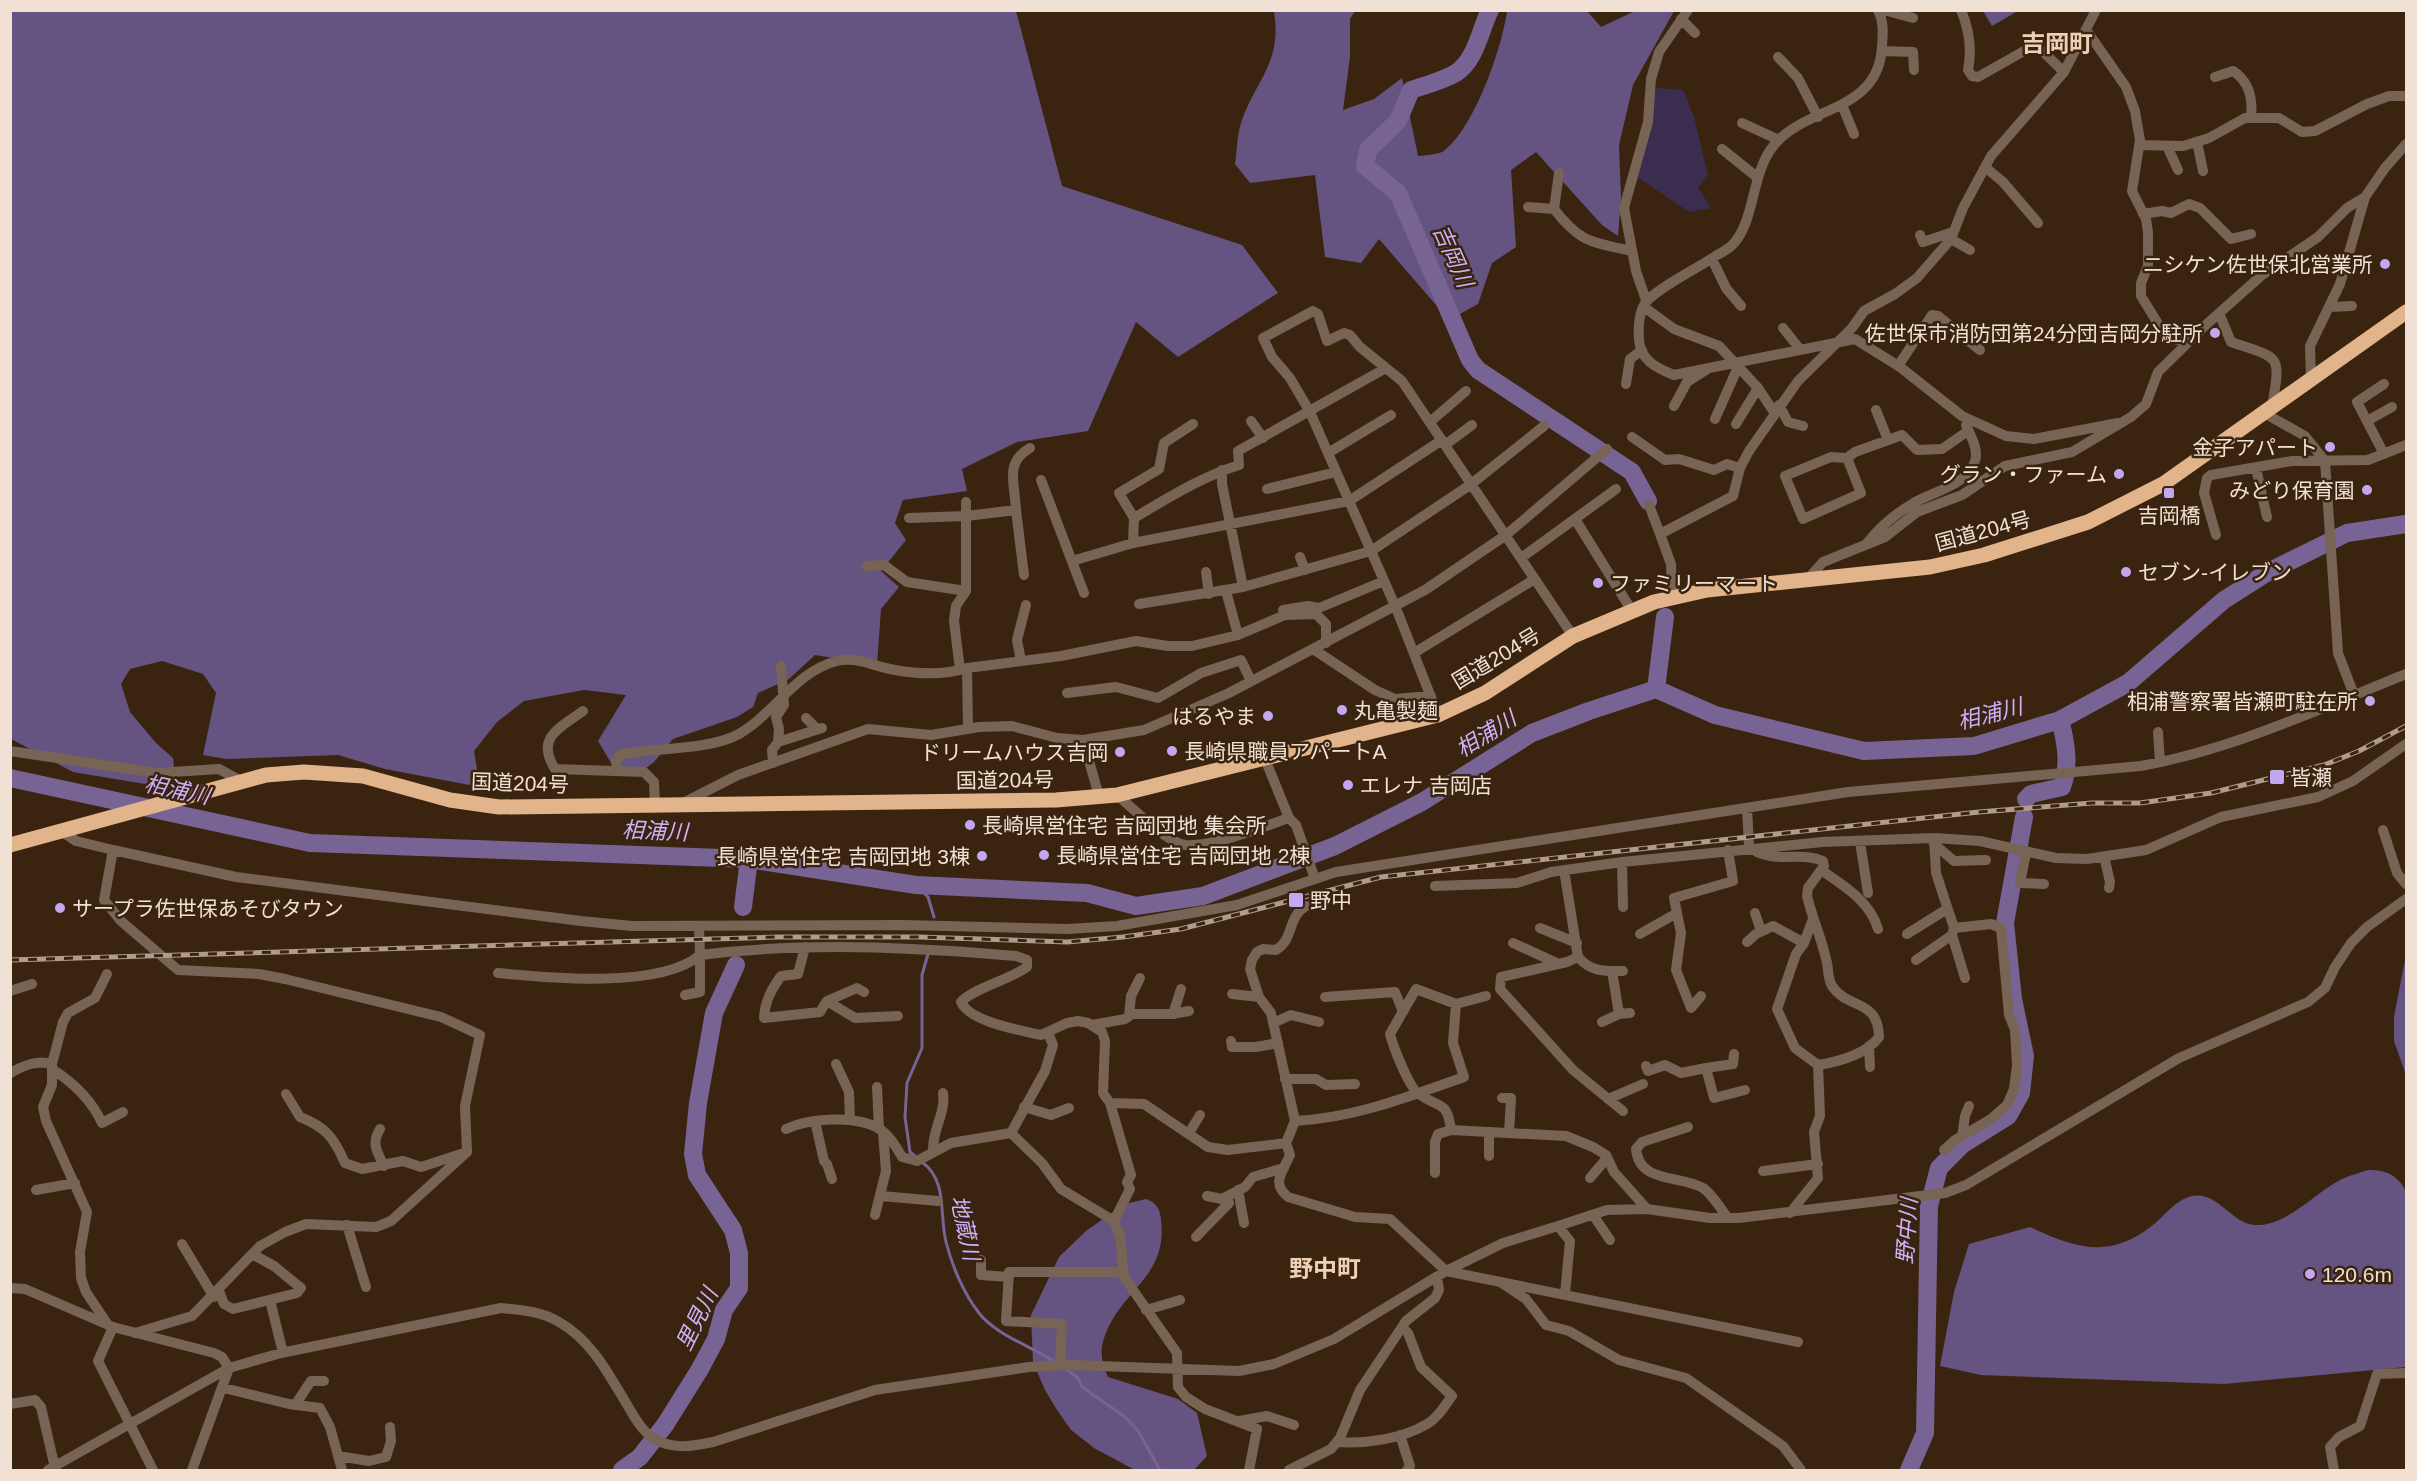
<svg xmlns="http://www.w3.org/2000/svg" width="2417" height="1481" font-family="Arial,'Noto Sans JP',sans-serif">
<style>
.green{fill:#3b2d4f}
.forest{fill:#655381}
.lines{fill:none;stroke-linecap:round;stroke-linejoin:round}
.stream{stroke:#776494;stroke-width:3}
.river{stroke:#776494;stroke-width:18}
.minor{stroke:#776454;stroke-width:10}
.highway{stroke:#e2b48b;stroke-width:15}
.rail-casing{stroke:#ae9c8c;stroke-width:5}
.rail{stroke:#3b240f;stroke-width:3;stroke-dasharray:9;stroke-linecap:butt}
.poi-dot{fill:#c4a7f1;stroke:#3b240f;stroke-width:2}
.labels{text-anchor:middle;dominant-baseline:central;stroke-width:5;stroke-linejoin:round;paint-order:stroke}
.poi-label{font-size:21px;fill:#f1e1d5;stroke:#3b240f;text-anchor:start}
.street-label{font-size:21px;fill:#f1e1d5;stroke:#3b240f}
.water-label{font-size:22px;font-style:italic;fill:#cdb1fa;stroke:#3b240f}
.quarter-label{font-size:24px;font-weight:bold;fill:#eed0b7;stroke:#3b240f}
</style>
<rect width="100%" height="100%" fill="#3b240f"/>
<!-- green -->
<path class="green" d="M1656 88 1683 90 1694 117 1708 176 1698 188 1711 208 1689 212 1636 176 1648 139Z"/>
<!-- forest -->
<path class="forest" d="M10 11H1016L1062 186 1242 245 1278 293 1178 357 1136 322 1088 431 1017 442 962 469 967 491 903 500 895 523 906 540 881 571 899 587 881 609 877 665 815 655 789 679 758 693 753 707 737 717 673 739 654 762 637 775 616 771 598 741 626 695 584 690 524 701 497 722 474 751 480 787 385 769 338 755 226 759 203 755 216 693 203 674 162 661 130 669 121 684 130 712 156 743 173 758 174 767 145 784 73 772 11 739Z
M1274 11H1355L1350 19V57L1343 110 1374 99 1402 78 1418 156C1426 155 1439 155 1445 150 1475 126 1502 48 1507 11H1587L1601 27 1635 11H1674L1633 85 1619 145 1621 197 1618 236 1602 225 1536 152 1511 170 1516 247 1492 263 1478 304 1458 315 1436 305 1379 239 1361 263 1325 257 1315 175 1250 183 1235 164C1237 151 1237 136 1241 123 1257 77 1282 64 1274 11Z
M1983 11H2018L1992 26Z
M2406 955V1075L2394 1041V1017Z
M2368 1170C2387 1170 2397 1175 2406 1191V1367L2224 1384 1981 1375 1940 1366 1954 1292 1969 1244 2030 1227C2076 1248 2109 1260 2153 1225 2164 1216 2175 1201 2189 1197 2216 1188 2230 1223 2254 1225 2287 1227 2315 1192 2342 1179 2350 1175 2360 1173 2368 1170Z
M1146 1199C1157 1203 1160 1209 1161 1220 1168 1276 1123 1289 1106 1333 1099 1349 1101 1362 1108 1377L1178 1399 1197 1413 1207 1456 1194 1470H1135L1094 1448 1071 1430 1057 1410 1045 1390 1033 1362 1031 1315 1059 1257 1086 1231 1113 1212 1129 1203Z"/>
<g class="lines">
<!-- stream -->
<path class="stream" d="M916 885 928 897 934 917
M915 1156 910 1152 905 1117 907 1083 922 1048V975L928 954
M922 1162C948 1181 939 1214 946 1242 952 1266 964 1294 979 1313 996 1335 1031 1346 1055 1362
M1066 1369 1078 1378 1082 1387 1125 1417 1138 1431 1160 1470"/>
<!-- river -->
<path class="river" d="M1490 10C1480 30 1476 60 1456 73 1442 81 1426 85 1411 90L1398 121 1368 150 1365 166 1398 193 1470 360 1478 370 1632 472 1648 501
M1656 689 1665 617
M10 778 310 843 749 859 916 885 1087 893 1136 906 1203 896 1335 846 1422 802 1532 733 1589 711 1656 689 1715 715 1864 751 1974 746 2060 720 2128 683 2224 600 2268 572 2347 533 2406 524
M2026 799 2031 794 2062 787C2070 765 2066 742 2060 720
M743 907 749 859
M622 1470 640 1457 665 1425 700 1369 716 1339 724 1310 739 1288V1253L733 1230 697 1175 693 1154 698 1103 714 1013 736 965
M1909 1470 1925 1433 1929 1206 1939 1168 1963 1144 2008 1116 2021 1093 2025 1056 2013 999 2005 923 2024 817"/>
<!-- minor -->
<path class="minor" d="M1878 10C1884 22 1883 33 1882 46 1879 113 1807 105 1774 145 1752 171 1755 218 1735 242 1731 247 1723 252 1717 255 1697 269 1664 284 1648 300 1639 308 1638 327 1639 339 1640 360 1656 368 1674 375L1855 339 1900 367 1962 416 2006 436 2034 439 2118 423
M1884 10 1913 18
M1961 10C1969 29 1972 50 1968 70L1972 76 1978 77 2024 51 2039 48 2064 72
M1681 19 1695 33
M2087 31 2126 87 2135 111 2140 140 2132 191 2146 219 2148 232V266L2141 283V296L2165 335 2177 340 2197 329
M1882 51 1913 52 1914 70
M1778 57 1798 78 1818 117
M2215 77 2233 71C2250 82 2253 99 2251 118
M1842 105 1854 134
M1742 123 1779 140
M2197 142 2203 171
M2139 145 2183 146 2209 138 2245 118H2279L2302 132 2315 131 2367 104 2389 96H2406
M2167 146 2178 170
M1722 149 1758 178
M1985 167 2003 182 2038 223
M1528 207 1554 209C1580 243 1592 242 1632 251
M1554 209 1559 173
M2143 214 2162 211 2171 213 2189 204 2200 208 2231 239 2251 234
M1920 235 1923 242 1953 232
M1951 239 1970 250
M1712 259 1726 288 1741 306
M1646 300 1636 271 1624 208 1648 122 1651 79 1659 52 1688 10
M1644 307 1674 329 1719 346 1758 388 1774 412
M2330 307 2352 306
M2219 313 2231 342C2281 359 2281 353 2272 407
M1783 328 1799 348
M1898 366 1932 315 1938 316 1980 350
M2311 377 2310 346 2340 284 2365 197 2385 168 2406 144
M1626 384 1630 359 1642 350
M2384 384 2357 402 2384 454
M1779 405 1788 422 1803 426
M1674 406 1687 382 1709 368
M1876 410 1888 440
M2264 413 2305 436 2325 461 2338 653 2354 695
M1715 419 1738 367
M1251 421 1263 438
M2367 421 2392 407
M1430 422 1466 391
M1736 424 1758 388
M1632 437 1665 460 1679 459 1714 470 1727 464 1740 468
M1445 445 1472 425
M1328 453 1391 415
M1847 458 1861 493 1803 519 1785 476 1831 457 1847 458 1855 452 1902 435 1917 450 1942 449 1968 431
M2256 468 2267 517
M1041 480 1084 593
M1267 489 1336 472
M1649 505 1660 534
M1016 510C1015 483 1004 463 1030 448
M909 518 966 516 1016 510 1024 575
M1134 518 1119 493 1159 469 1164 443 1193 424
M1575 519 1632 611
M2216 535 2204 493 2207 478 2211 475 2292 461 2368 460 2406 445
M1133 543 1134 518C1168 498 1201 477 1239 465L1238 451 1386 368
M1867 543C1879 528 1895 514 1912 504 1931 492 1969 485 1975 461 1979 449 1970 435 1966 425
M1300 557 1305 570
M1521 558 1616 489
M1072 561 1133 543 1349 501 1442 440
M867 566 884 565 907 582 966 591
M1206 572 1209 594
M1806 581 1823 562 1885 537 1917 512 1962 495 2005 466 2072 452 2131 417 2146 404 2158 372 2208 323 2262 275 2318 237 2347 208 2365 197
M1243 587 1371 551 1470 485 1544 426
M1226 591 1238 635 1285 615 1316 614 1326 624V643
M1672 598 1671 564 1660 534 1733 496 1740 468 1749 451 1798 381 1852 328 1864 311 1895 294 1917 278 1951 239 1963 208 1991 156 2064 72 2096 10
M1139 604 1243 587 1222 484V470
M1283 610 1308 606 1319 608 1384 581
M1313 649 1375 690 1395 699 1431 696
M1414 653 1535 579
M1021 661 1017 640 1026 605
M967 668 1061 656 1136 641 1168 646H1192L1238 635
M960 670 954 621 956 606 966 591V502
M1067 693 1116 687 1158 698 1201 673 1241 660 1251 681
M583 711C560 728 535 737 555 769L644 772 654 782 655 805
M1438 715 1396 608 1310 412 1290 378 1272 357 1263 338 1313 311 1318 314 1327 341 1344 333 1350 335 1360 347 1402 381 1573 636
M806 718 817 729
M2158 732 2160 762
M1083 740 1099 796
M778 742 779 729 776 717 784 705 781 666
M10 751 157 773 219 769 243 782
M1265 759 1289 818 1296 825 1315 879
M773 763 772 750 778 742 822 728
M617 771 616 760 622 754C656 748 710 750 739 734 774 714 796 671 837 661 857 656 875 667 895 670 917 674 945 675 967 668L968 729
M1117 795C1132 807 1167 843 1185 845 1214 847 1262 827 1289 818
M681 804 738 775 868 729 931 735 979 727 1012 726 1057 738 1083 740 1144 730 1229 693 1425 590 1506 535 1607 449
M1747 808 1749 847
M2383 830 2397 873 2406 884
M61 831 76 841 113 850 236 877 581 921 632 926 903 925 1067 929 1117 926 1237 905 1336 872 1848 792 2141 766C2234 749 2319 709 2406 674
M1934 838 1936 873 1954 928 1952 935 1965 978
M1860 842 1868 893
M1934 844 1954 861 1986 860
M113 850 104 900 121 921 178 970 259 974 285 979 441 1017 480 1035 465 1106 467 1152 391 1221 376 1227 306 1224 285 1232 260 1246 192 1316 135 1333
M1757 852C1778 862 1803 852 1823 861L1824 866 1808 888 1807 896C1812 917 1821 937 1826 959 1829 967 1827 978 1832 986 1848 1010 1878 998 1879 1037 1867 1054 1838 1062 1818 1065L1795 1048 1777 1009 1796 954 1804 943 1813 919
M2026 853 2020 883 2044 884
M2104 856 2110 882 2109 888
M1622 862 1623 907
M1564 870 1578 957 1567 962 1501 977 1500 989 1573 1070 1623 1111
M1821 870C1844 886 1870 901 1878 929
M1435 886 1517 883 1551 872 1622 862 1822 842 1934 838 1980 841 2056 858 2087 859 2146 850 2221 817 2318 797 2353 781 2406 744
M1755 913 1761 931
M699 926 700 955C805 942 911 947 1016 956L1027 960V967C1009 980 972 989 961 1002 970 1022 1020 1030 1041 1035L1067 1023 1078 1021 1088 1023 1102 1032 1105 1041 1103 1093 1110 1103 1144 1104 1208 1147 1228 1150 1286 1143
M1540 928 1577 943
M1640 934 1677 913
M1907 934 1947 909
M1747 942 1756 934 1773 926 1804 943
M1513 943 1559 964
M805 947 798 974 781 976C771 990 765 1001 764 1018L820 1012 827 1001 855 1018 898 1016
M1578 957C1591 972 1604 971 1623 971
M1916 960 1952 935
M1612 971 1619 1014 1630 1013
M498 973C548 978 661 989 700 955
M107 974 95 998 68 1013 63 1022 52 1064V1085L43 1107 46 1121 87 1212 80 1252 81 1278 86 1292 108 1325
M10 991 32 984
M1232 994 1259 997
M685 995 700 992V955
M1486 996 1456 1004 1416 989 1390 1034C1393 1046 1409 1088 1419 1094 1439 1109 1447 1099 1451 1130L1566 1136 1593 1147 1606 1155 1614 1172 1647 1209
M1701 996 1691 1008 1676 970 1681 933 1674 898 1733 881 1728 850
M1325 997 1395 992 1403 1012
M827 1001 857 988 864 992
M1456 1004 1453 1043 1464 1077C1408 1097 1354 1118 1295 1121L1286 1143 1290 1155C1282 1173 1271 1183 1288 1197L1355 1217 1390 1219 1446 1271 1798 1342
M1173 1014 1181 989
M1129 1016 1131 996 1140 978
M1602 1022 1619 1014
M1273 1023 1291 1015 1319 1022
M1092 1025 1125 1019 1132 1014H1173L1189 1011
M1231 1041 1232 1047H1256L1278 1043
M1869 1046 1870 1067
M1734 1054 1733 1064 1706 1068 1714 1098 1745 1090
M836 1064 849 1092 850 1120
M1646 1066 1648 1071 1665 1065 1681 1073 1706 1068
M52 1069C74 1083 91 1099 102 1123L123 1112
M10 1073C25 1065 36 1060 52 1064
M1285 1079H1316L1326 1085 1355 1084
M877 1087 879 1129
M286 1094 300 1117C326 1127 334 1138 345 1163L362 1169 403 1161 421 1167 464 1153
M1502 1098H1511L1509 1133
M1608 1099 1643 1084
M1110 1103 1131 1175 1127 1182 1130 1189 1114 1221
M1024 1107 1051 1115 1069 1108
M815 1121 824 1161 827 1164 832 1179
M1295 1121 1271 1013 1259 997 1250 969 1252 960 1257 952 1263 949 1276 950C1294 940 1287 917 1306 906
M1688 1127 1642 1142 1636 1149C1639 1184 1682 1175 1703 1188 1712 1194 1721 1209 1727 1217
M380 1129C371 1144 377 1151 384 1166
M786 1129C809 1118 855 1115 878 1128 889 1134 896 1147 902 1157L917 1161 951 1143 1011 1133
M1011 1133 1042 1163 1061 1189 1114 1221 1120 1236 1124 1277 1177 1353 1178 1387 1186 1397 1205 1409 1257 1429 1249 1470
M1011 1133 1045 1071 1053 1045 1048 1033
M1189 1133 1200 1115
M1962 1137 1965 1116 1969 1106
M1944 1150 1955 1140 1991 1119 2007 1105 2014 1089 2017 1065 2015 1030 2009 1015 2001 928 1991 924 1954 928
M933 1151C932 1129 946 1114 943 1093
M1489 1156V1132
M1763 1171 1818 1164
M1435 1173V1142L1438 1134 1451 1130
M1590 1178 1607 1158
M36 1190 75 1183
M1238 1190 1244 1223
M881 1196 938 1201
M1207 1196 1222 1199 1245 1187 1253 1177 1284 1168
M1790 1213 1818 1178 1814 1132 1820 1116 1818 1065
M875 1215 886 1171 883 1132
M1593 1215 1610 1240
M347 1225 366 1287
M1558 1226 1570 1241 1565 1294
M1196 1237 1229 1203 1226 1197
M182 1244 214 1297
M981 1260V1275L1009 1277
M1502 1283 1526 1299 1546 1325 1569 1331 1619 1360 1686 1378 1783 1446 1801 1470
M10 1288 25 1289 113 1327 214 1353 222 1357 229 1368 192 1470
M219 1291 224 1304 233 1309 297 1293 301 1288 274 1266 252 1254
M270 1300 283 1353
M1146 1310 1180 1300
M113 1327 98 1361 153 1470
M1060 1365 1062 1324 1006 1321 1009 1272H1124
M224 1388 289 1404 320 1408 330 1427 342 1470
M10 1404 35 1400 41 1407 55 1468
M295 1405 311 1381H324
M1239 1421 1267 1416 1294 1425
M1400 1435 1410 1466 1407 1470
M1337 1442C1366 1444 1402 1439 1427 1424 1438 1418 1445 1405 1452 1396L1421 1367 1408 1333 1402 1327
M338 1456 369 1461 386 1457 391 1441 390 1427
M48 1470 229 1368 281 1353 501 1308C522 1310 541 1311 559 1322 591 1340 608 1373 626 1403 634 1416 641 1431 655 1439 673 1450 694 1446 713 1442L875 1390 1029 1367 1070 1365 1239 1371 1274 1364 1334 1339 1446 1271 1503 1243 1558 1226 1607 1210 1647 1209 1710 1218H1739L1945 1193 1966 1185 2179 1058 2308 1002 2325 988 2335 967 2351 943 2367 927 2406 899
M1289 1470 1331 1449 1340 1438 1360 1390 1406 1321 1435 1298 1439 1290 1437 1277
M2334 1470 2330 1447 2339 1437 2360 1426 2377 1374 2406 1373"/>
<!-- highway -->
<path class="highway" d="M10 845 266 775 304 772 363 776 450 800 499 807 1056 800 1117 795 1438 715 1485 693 1573 636 1654 602 1707 590 1930 567 1984 555 2088 522 2163 484 2406 312"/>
<defs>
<path id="rail" d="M10 960 778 937H919L1067 942 1123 937 1181 929 1381 877 1979 812 2092 803H2140L2211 793 2324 765 2359 751 2406 726"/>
</defs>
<!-- rail casing -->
<use href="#rail" class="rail-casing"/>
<!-- rail -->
<use href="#rail" class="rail"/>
</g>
<!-- markers -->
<g class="poi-dot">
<circle cx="2385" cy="264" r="6"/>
<circle cx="2215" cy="333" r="6"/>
<circle cx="2330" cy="447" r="6"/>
<circle cx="2119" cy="474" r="6"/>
<circle cx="2367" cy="490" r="6"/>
<rect x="2163" y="487" width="12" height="12" rx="3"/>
<circle cx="2126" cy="572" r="6"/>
<circle cx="1598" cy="583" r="6"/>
<circle cx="2370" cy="701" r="6"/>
<circle cx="1342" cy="710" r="6"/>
<circle cx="1268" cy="716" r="6"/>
<circle cx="1172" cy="751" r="6"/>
<circle cx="1120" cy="752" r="6"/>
<rect x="2269" y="769" width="16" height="16" rx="3"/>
<circle cx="1348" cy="785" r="6"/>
<circle cx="970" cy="825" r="6"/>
<circle cx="1044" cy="855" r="6"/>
<circle cx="982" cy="856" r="6"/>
<rect x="1288" y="892" width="16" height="16" rx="3"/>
<circle cx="60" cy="908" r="6"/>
<circle cx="2310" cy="1274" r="6"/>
</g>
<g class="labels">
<!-- poi labels -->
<g class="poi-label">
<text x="2373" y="264" text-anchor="end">ニシケン佐世保北営業所</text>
<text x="2203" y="333" text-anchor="end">佐世保市消防団第24分団吉岡分駐所</text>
<text x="2318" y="447" text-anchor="end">金子アパート</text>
<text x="2107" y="474" text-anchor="end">グラン・ファーム</text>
<text x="2355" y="490" text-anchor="end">みどり保育園</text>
<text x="2169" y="515" text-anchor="middle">吉岡橋</text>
<text x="2138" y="572">セブン-イレブン</text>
<text x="1610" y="583">ファミリーマート</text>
<text x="2358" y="701" text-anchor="end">相浦警察署皆瀬町駐在所</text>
<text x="1354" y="710">丸亀製麺</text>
<text x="1256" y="716" text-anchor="end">はるやま</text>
<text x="1184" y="751">長崎県職員アパートA</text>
<text x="1108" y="752" text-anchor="end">ドリームハウス吉岡</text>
<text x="2290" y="777">皆瀬</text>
<text x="1360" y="785">エレナ 吉岡店</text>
<text x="982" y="825">長崎県営住宅 吉岡団地 集会所</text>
<text x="1056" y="855">長崎県営住宅 吉岡団地 2棟</text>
<text x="970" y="856" text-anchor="end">長崎県営住宅 吉岡団地 3棟</text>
<text x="1310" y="900">野中</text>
<text x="72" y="908">サープラ佐世保あそびタウン</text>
<text x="2322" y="1274">120.6m</text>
</g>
<!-- street labels -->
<g class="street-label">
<text transform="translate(1983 531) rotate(-15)">国道204号</text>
<text transform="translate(1496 658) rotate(-31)">国道204号</text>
<text transform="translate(1005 780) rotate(-1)">国道204号</text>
<text transform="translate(520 783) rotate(2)">国道204号</text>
</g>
<!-- water labels -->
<g class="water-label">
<text transform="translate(1453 256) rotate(66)">吉岡川</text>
<text transform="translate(1990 714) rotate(-14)">相浦川</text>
<text transform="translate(1486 734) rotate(-32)">相浦川</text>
<text transform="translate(177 790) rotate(12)">相浦川</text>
<text transform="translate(655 831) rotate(2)">相浦川</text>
<text transform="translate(965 1228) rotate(78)">地蔵川</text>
<text transform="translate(1907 1231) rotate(-86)">野中川</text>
<text transform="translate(697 1319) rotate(-64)">里見川</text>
</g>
<!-- quarter labels -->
<g class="quarter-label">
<text x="2057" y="43">吉岡町</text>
<text x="1325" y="1268">野中町</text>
</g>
</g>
<!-- border -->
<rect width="2417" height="1481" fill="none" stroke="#f1e1d5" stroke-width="24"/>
</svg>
